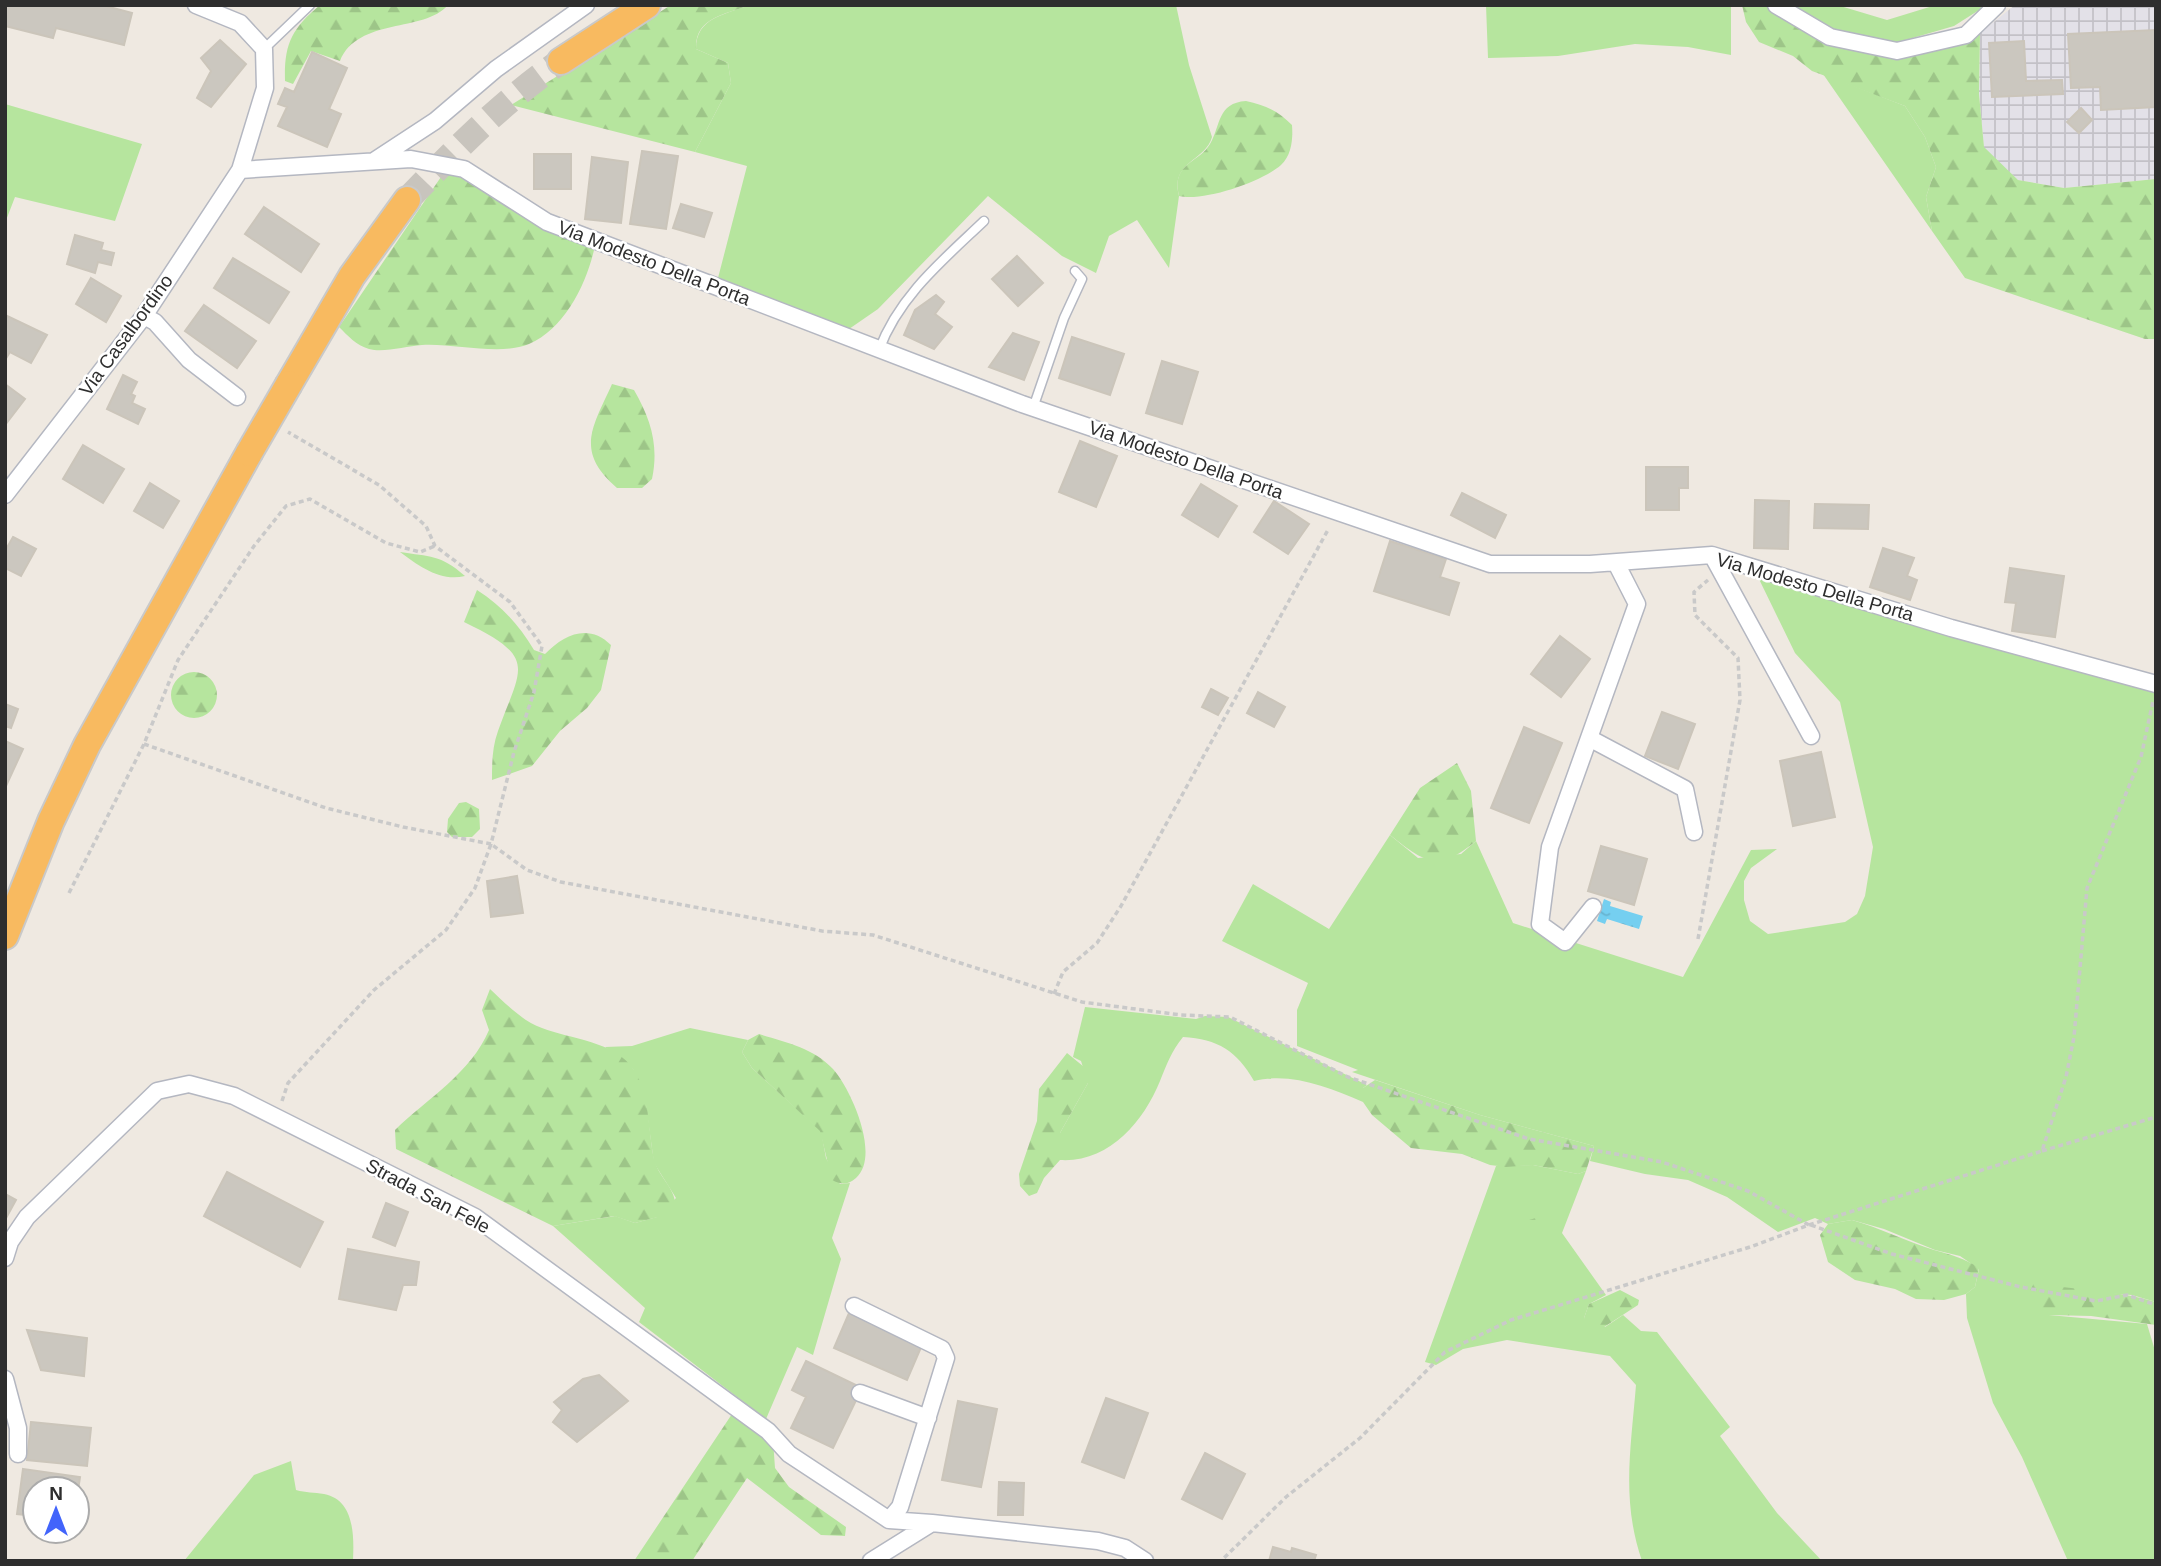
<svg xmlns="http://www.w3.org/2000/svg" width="2161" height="1566" font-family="Helvetica,sans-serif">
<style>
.industrial{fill:url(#industrial-grid)}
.grass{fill:#b6e59e}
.forest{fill:url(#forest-firs)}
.water{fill:url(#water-ripples)}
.building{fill:#cbc7bf;stroke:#cbc5ba;stroke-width:2}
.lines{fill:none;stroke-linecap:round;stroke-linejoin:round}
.trunk-tunnel{stroke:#c8c4bd;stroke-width:26;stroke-dasharray:26 13;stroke-linecap:butt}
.service-casing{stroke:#b4b7c1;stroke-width:11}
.minor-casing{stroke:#b4b7c1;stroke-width:19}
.trunk-casing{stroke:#c9c9c9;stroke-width:30}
.path{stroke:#c9c9c9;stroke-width:3.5;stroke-dasharray:5 3.5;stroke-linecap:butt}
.service{stroke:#fff;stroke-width:8}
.minor{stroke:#fff;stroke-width:16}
.trunk{stroke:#f8ba60;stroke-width:26}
.trunk-bridge-casing{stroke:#c9c9c9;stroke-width:30;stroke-linecap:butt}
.trunk-bridge{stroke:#f8ba60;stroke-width:26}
.labels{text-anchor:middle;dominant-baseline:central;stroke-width:5;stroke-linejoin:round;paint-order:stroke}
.street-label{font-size:19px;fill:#2e2e2e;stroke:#fff}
</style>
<defs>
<pattern id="industrial-grid" width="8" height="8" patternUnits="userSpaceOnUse" patternTransform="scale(1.75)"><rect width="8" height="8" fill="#e3e1e8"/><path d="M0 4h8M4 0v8" fill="none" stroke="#c3c1c7"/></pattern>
<pattern id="forest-firs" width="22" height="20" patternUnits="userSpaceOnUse" patternTransform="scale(1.75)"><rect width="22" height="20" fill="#b6e59e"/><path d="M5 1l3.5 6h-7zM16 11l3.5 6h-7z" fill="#9dc588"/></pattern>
<pattern id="water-ripples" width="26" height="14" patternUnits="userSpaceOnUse" patternTransform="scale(1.75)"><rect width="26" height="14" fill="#75cff0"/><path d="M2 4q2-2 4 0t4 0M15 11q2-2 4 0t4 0" fill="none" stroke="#66b2ce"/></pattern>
</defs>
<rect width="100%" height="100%" fill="#efe9e1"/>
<!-- industrial -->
<path class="industrial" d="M2015 5H2156V179L2064 188 2018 180 1984 148 1979 94 1980 33Z"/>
<!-- grass -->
<path class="grass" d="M749 5H1176L1189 65 1212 137C1205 162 1170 161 1179 196L1169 268 1137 220 1109 236 1096 273 1062 256 988 196 878 309 849 329 718 278 747 166 695 152 731 83 728 63 696 49C696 17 725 15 749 5Z
M1486 5H1731V55L1688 47 1635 44 1558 56 1488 58Z
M1790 5H1837L1887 20 1936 5H1987L1954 26 1892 44 1823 29Z
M1823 74 1905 106 1925 137 1936 167 1926 197 1932 231Z
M5 104 142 144 115 221 15 197 5 223Z
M400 552C430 557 440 554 465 576 440 582 419 566 400 552Z
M1758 577 2156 691V1302L2132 1295 2089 1292 2049 1315 2147 1324 2156 1354V1561H2068L2022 1457 1993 1403 1967 1318 1966 1294 1975 1287 1979 1269 1960 1256 1935 1250 1884 1229 1852 1220 1828 1224 1815 1218 1778 1232 1727 1197 1688 1180 1645 1174 1590 1161 1594 1146 1480 1115 1352 1072 1358 1070 1297 1046V1010L1308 983 1222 941 1253 884 1329 929 1390 835 1418 858 1461 854 1476 841 1513 923 1683 977 1751 850 1777 849 1751 868 1744 881V900L1750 921 1768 934 1845 922 1857 914 1865 896 1873 847 1840 702 1795 653Z
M1085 1007 1196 1019 1205 1016 1228 1017 1367 1085 1363 1088V1102C1328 1087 1291 1072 1254 1081 1237 1051 1218 1039 1183 1037 1171 1052 1167 1064 1160 1081 1143 1123 1108 1163 1060 1160V1133L1088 1083 1081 1061 1073 1057Z
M690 1028 748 1040 742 1052 752 1068 821 1131 826 1158 840 1184 850 1183 832 1238 841 1259 813 1355 797 1347 766 1419 639 1322 645 1308 553 1226 615 1216 635 1223 657 1217 676 1198 654 1163 646 1105 633 1069 605 1047 632 1046Z
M1533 1165 1578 1174 1586 1171 1562 1233 1606 1295 1589 1304 1584 1318 1605 1327 1623 1315 1641 1331 1657 1332 1730 1427 1720 1436 1777 1513 1822 1561H1642C1621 1500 1631 1448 1636 1385L1610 1356 1507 1340 1463 1349 1436 1365 1425 1362 1496 1166Z
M291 1461 296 1490C306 1493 314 1492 324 1494 355 1500 354 1537 353 1561H184L254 1475Z"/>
<!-- forest -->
<path class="forest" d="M320 5H448C424 33 358 17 340 61L311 51 293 84 285 81C284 45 291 29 320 5Z
M671 5H749C725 15 695 17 696 49L728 63 731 83 695 152 511 105Z
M1742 5H1769L1829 40 1900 55 1980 33 1979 94 1984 147 2018 180 2064 188 2156 179V339H2145L1965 278 1932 231 1926 197 1936 167 1925 137 1905 106 1812 71 1793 56 1759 42 1746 22Z
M1246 101C1265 105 1278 111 1292 125 1293 138 1292 155 1281 165 1262 182 1203 202 1179 196 1171 163 1198 164 1210 144 1221 125 1217 103 1246 101Z
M445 171 470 180 552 233 594 250C586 285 564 329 529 344 501 356 453 343 422 345 406 346 384 353 369 349 356 345 348 336 339 327Z
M612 384 634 390C651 420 659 445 652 479L642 488H617C574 451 593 427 612 384Z
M477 590C502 606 519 625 534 650L545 654C564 634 589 623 611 645L601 690 587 708 560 731 532 766 492 780C492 764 492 747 498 731 521 667 539 658 464 622Z
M171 695a23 23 0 1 1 46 0a23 23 0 1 1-46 0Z
M1457 763 1471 791 1476 841C1438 873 1424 862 1390 835L1420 788Z
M466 802 479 809 480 829 472 837H452L447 832 448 819 459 803Z
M490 989C505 1003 522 1021 542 1028 570 1039 615 1041 634 1070 650 1095 648 1130 654 1159 658 1177 677 1189 675 1207L658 1217 635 1223 614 1216 553 1226 396 1149 395 1130C428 1098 471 1073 489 1030L482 1010Z
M759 1034C785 1042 814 1048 833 1069 851 1089 881 1156 856 1178 848 1185 841 1185 832 1180L820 1131 752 1068 742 1052 748 1040Z
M1067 1053 1089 1071 1088 1083 1060 1133V1160L1044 1178 1037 1193 1029 1196 1020 1186 1019 1174 1037 1121 1039 1089Z
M1375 1080 1480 1115 1594 1146 1586 1171 1578 1174 1533 1165 1506 1167 1490 1165 1462 1154 1411 1148 1372 1115 1363 1102V1088Z
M1539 1217 1544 1223 1540 1239 1527 1244 1519 1239 1517 1232 1522 1222Z
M1852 1220C1880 1228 1906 1241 1934 1250 1952 1255 1964 1258 1979 1268L1975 1287 1966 1294 1944 1300 1916 1299 1895 1289 1855 1280 1828 1262 1820 1235 1828 1224Z
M2034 1283C2074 1290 2117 1290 2156 1302V1325L2091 1316 2049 1315 2024 1303Z
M1620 1290 1639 1300 1638 1305 1598 1331 1590 1330 1584 1318 1589 1304Z
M734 1411 773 1440 775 1468 789 1487 846 1527 845 1536 821 1535 747 1478 692 1561H634Z"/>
<!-- water -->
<path class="water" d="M1604 899 1611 902 1610 906 1643 916 1639 929 1607 919 1605 924 1597 921Z"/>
<!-- building -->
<path class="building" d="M5 5H102L132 13 124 45 56 28 53 38 5 26Z
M2156 30V107L2101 110 2100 87 2071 88 2068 34Z
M220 40 246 64 211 107 197 98 211 71 201 58Z
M2024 41 2026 81 2062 80 2063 94 1992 97 1989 43Z
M312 52 347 68 329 109 341 114 327 147 278 126 287 107 278 104 285 88 294 92Z
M2081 108 2092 120 2079 133 2067 122Z
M642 151 678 156 666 229 630 224Z
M534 154H571V189H534Z
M592 157 628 162 621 223 585 219Z
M681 204 712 213 704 237 673 228Z
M264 207 319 244 301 272 245 234Z
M75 235 103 243 101 250 114 253 111 265 98 262 95 273 67 264Z
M1017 256 1043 283 1018 306 992 279Z
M233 258 289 292 269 323 214 288Z
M91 278 121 296 106 322 76 304Z
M936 295 944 302 935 314 952 327 934 349 904 335 915 310Z
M204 305 256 341 237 368 185 331Z
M5 315 47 335 31 363 10 352 5 360Z
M1013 333 1039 342 1024 380 989 367Z
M1072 337 1124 354 1110 395 1059 378Z
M1162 361 1198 372 1182 424 1146 413Z
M123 375 137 382 131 394 135 396 132 403 145 409 138 424 107 409Z
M5 384 25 399 5 425Z
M1080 441 1117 456 1096 507 1059 492Z
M83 445 124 469 103 503 63 479Z
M1646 467H1688V488H1679V510H1646Z
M150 483 179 501 163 528 134 511Z
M1201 484 1237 506 1218 537 1182 515Z
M1462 493 1506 515 1495 538 1451 515Z
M1755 500 1789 501 1788 549 1754 548Z
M1274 501 1309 524 1288 554 1254 532Z
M1815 504 1869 505 1868 529 1814 528Z
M13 537 36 549 21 576 5 568V551Z
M1390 541 1446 559 1440 577 1459 583 1449 615 1374 591Z
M1883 548 1914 558 1907 576 1917 580 1910 600 1870 587Z
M2010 568 2064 576 2055 637 2012 631 2016 603 2005 602Z
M1560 636 1590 659 1561 697 1531 674Z
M1211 689 1228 698 1218 715 1202 707Z
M1258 692 1285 707 1274 727 1247 713Z
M5 704 18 709 11 728 5 726Z
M1662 712 1695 724 1678 769 1645 756Z
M1524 727 1562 743 1529 823 1491 808Z
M5 741 23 749 6 786H5Z
M1821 752 1835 817 1793 826 1780 761Z
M1601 846 1647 859 1634 905 1588 891Z
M517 876 523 913 491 917 487 881Z
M227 1172 323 1222 300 1267 204 1216Z
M5 1194 16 1200 5 1220Z
M386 1203 408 1212 395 1246 373 1237Z
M348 1249 419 1262 416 1285H403L396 1310 339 1299Z
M849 1313 922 1345 907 1380 834 1348Z
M27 1330 87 1338 84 1376 41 1370Z
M806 1361 862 1388 833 1448 791 1428 806 1397 792 1390Z
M599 1375 628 1401 577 1442 553 1422 562 1410 554 1402 583 1379Z
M1106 1398 1148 1413 1124 1478 1082 1462Z
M958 1401 997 1409 981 1487 942 1480Z
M31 1422 91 1428 87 1466 27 1460Z
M1205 1453 1245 1474 1222 1519 1182 1499Z
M23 1469 80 1477 77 1497V1489H35V1516L17 1514Z
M999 1482 1024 1483 1023 1515H998Z
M1273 1547 1291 1552 1292 1548 1316 1555 1314 1561H1269Z"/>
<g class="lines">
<!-- trunk-tunnel -->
<path class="trunk-tunnel" d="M407 200C456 149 503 101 561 61"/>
<defs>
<path id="service" d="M264 49 310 5
M879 350C899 296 943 260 984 221
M1033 408 1064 318 1082 279 1075 271"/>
<path id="minor" d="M1776 5 1830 37 1897 51 1966 35 1997 5
M374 161 435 121 496 69 586 5
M240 170 411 159 464 169 547 222 707 283 1022 404 1490 564H1590L1712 555 1951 628 2156 684
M144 316 155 322 189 360 237 397
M5 495 144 316 240 170 265 88 264 49 240 23 196 5
M1712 555 1811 736
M1589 738 1685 789 1694 832
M1593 907 1565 942 1540 924 1550 847 1637 604 1616 563
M5 1258 10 1242 27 1217 157 1091 189 1084 234 1096 475 1217 768 1431 789 1454 889 1520 932 1523
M854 1306 942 1349 946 1358 900 1507 889 1520
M5 1379 18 1428V1454
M860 1393 928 1418
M871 1561 932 1523 1098 1541 1125 1548 1145 1561"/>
<path id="trunk" d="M561 61 647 5
M289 384 352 276 407 200
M5 936 51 821 87 745 249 453"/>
</defs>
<!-- service casing -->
<use href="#service" class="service-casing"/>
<!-- minor casing -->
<use href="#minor" class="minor-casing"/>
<!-- trunk casing -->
<use href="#trunk" class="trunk-casing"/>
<!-- path -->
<path class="path" d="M144 744 326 808 403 827 491 844 514 752 534 692 542 646 510 602 435 546 426 526 379 485 288 432
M69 893 144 744 178 660 254 546 286 506 310 499 386 543 420 552 435 546
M1698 939 1740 700 1738 658 1695 615 1694 592 1708 580
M1054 994 1063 972 1097 943 1121 906 1329 528
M282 1101 288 1083 374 990 446 930 475 888 491 844 527 870 561 882 822 931 873 935 1082 1002 1181 1015 1230 1017 1348 1077 1529 1139 1662 1162 1748 1191 1809 1225 1750 1247 1511 1320 1445 1352 1360 1438 1286 1497 1221 1561
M2042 1151 2156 1117
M1809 1225 2042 1151 2066 1077 2074 1037 2087 888 2141 757 2153 701
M1811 1225 1892 1254 2021 1287 2096 1301 2127 1295 2156 1305"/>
<!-- service -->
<use href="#service" class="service"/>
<!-- minor -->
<use href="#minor" class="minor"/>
<!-- trunk -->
<use href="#trunk" class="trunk"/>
<defs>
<path id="trunk-bridge" d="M249 453 289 384"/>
</defs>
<!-- trunk-bridge casing -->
<use href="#trunk-bridge" class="trunk-bridge-casing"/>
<!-- trunk-bridge -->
<use href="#trunk-bridge" class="trunk-bridge"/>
</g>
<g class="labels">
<!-- street labels -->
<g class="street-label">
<text transform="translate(654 263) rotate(21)">Via Modesto Della Porta</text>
<text transform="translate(126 335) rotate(-54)">Via Casalbordino</text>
<text transform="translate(1186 460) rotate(19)">Via Modesto Della Porta</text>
<text transform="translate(1815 587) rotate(16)">Via Modesto Della Porta</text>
<text transform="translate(428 1196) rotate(28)">Strada San Fele</text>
</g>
</g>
<!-- border -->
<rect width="2161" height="1566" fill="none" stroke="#2e2e2e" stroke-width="14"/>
<!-- north arrow -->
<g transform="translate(56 1510)"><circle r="33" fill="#ffffff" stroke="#ababab" stroke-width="2"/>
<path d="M0-5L12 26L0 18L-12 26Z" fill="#4264fb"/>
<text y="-10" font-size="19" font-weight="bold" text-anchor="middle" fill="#2e2e2e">N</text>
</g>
</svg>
